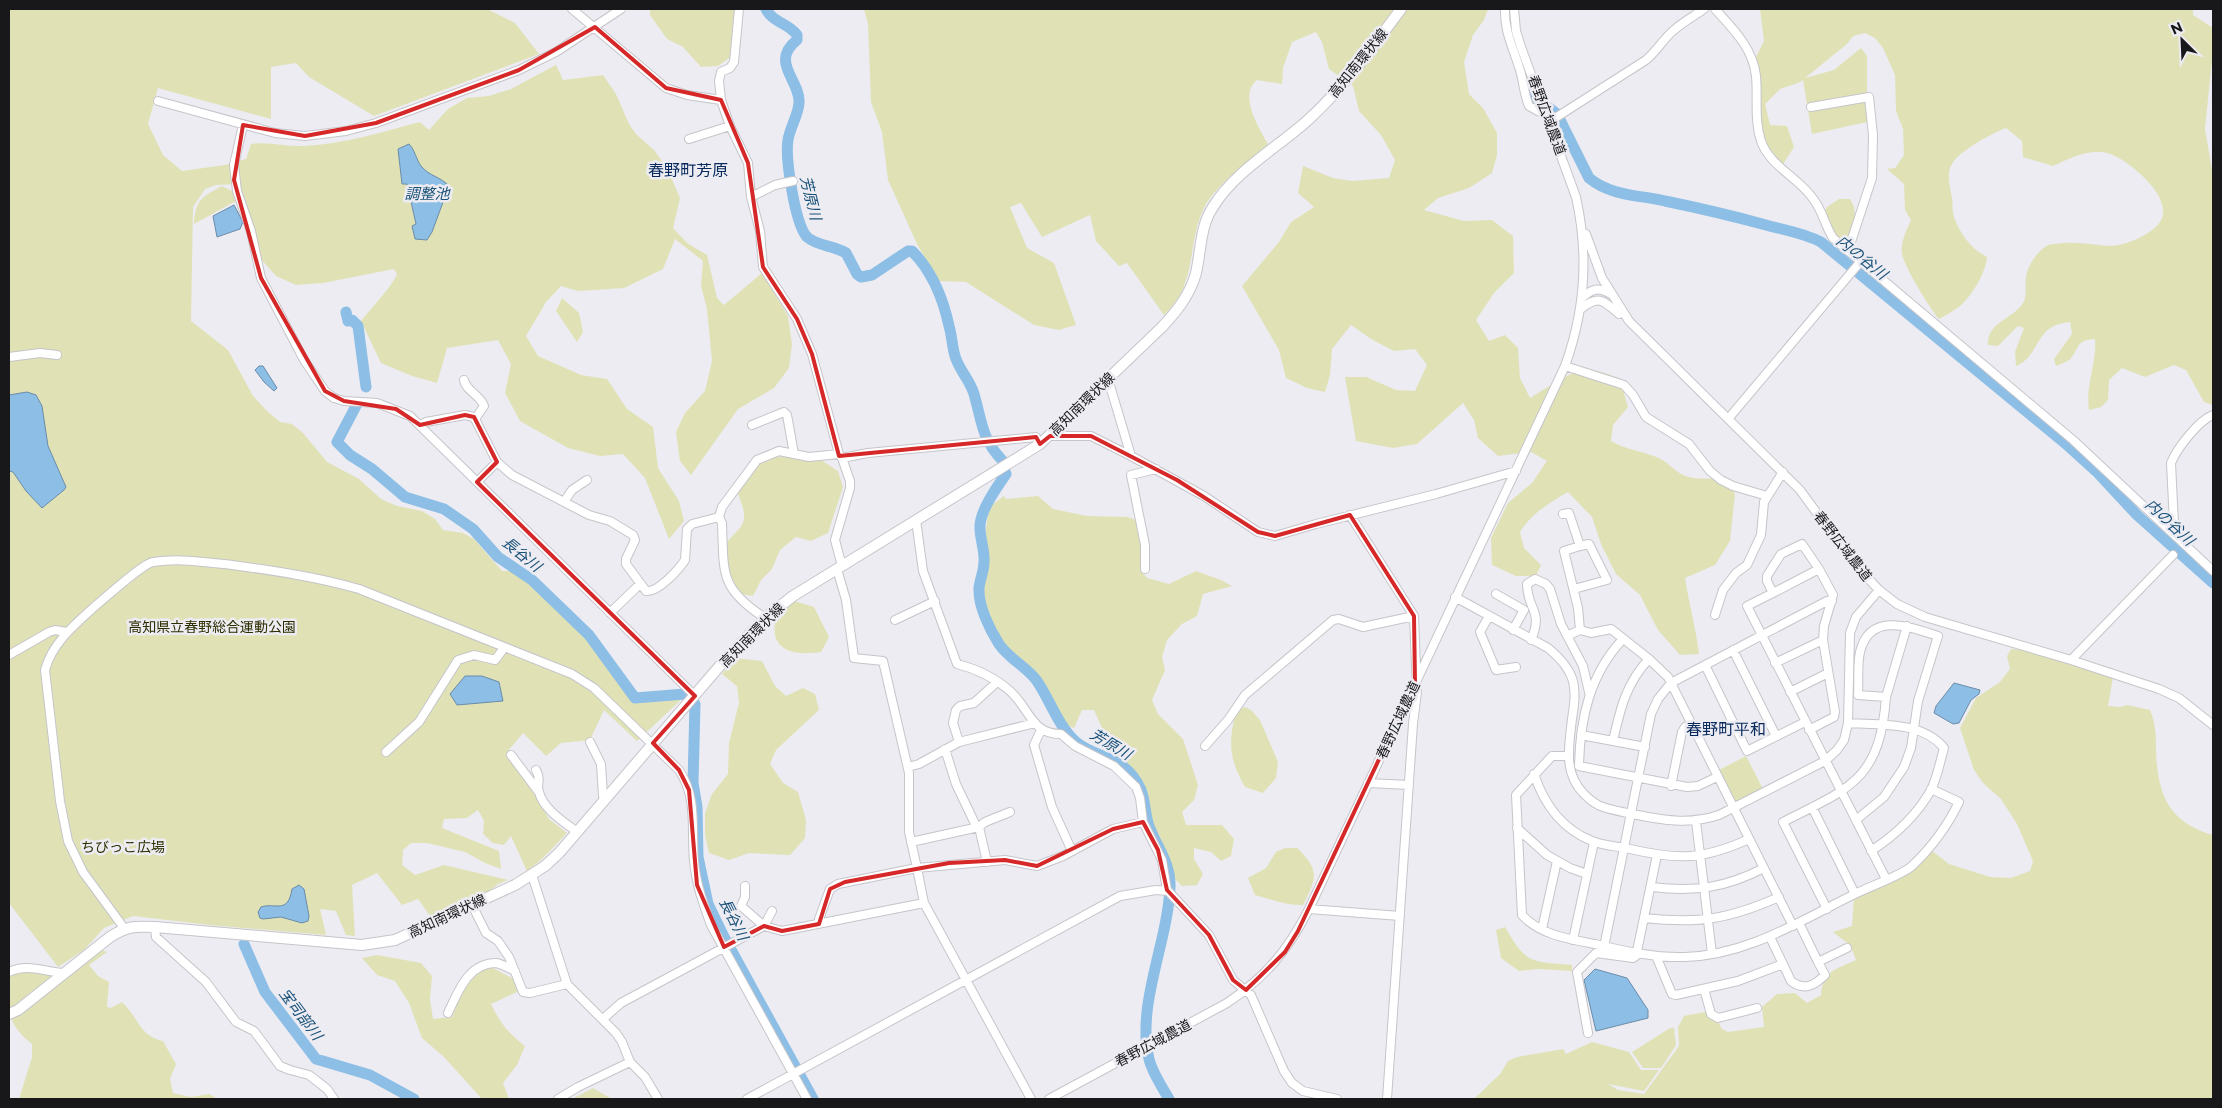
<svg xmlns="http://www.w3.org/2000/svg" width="2222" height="1108" font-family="Montserrat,'Noto Sans JP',sans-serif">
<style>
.green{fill:#e0e2b6}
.water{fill:#8dbee6;stroke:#6a8ca9}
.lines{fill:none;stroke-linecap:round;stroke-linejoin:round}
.river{stroke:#8dbee6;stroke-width:11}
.minor-casing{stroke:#c5c5ca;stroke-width:10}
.major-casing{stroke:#c5c5ca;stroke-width:12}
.minor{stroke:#fff;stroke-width:8}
.major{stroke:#fff;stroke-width:10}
.marked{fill:none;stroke:#d62828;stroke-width:4;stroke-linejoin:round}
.labels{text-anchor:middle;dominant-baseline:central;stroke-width:5;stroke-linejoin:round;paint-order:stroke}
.street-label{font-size:14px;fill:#18181a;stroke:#ececf2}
.park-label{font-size:14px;fill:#2d2d00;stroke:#ececf2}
.water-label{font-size:15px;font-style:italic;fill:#1a5178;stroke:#ececf2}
.quarter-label{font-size:16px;fill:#08295c;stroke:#ececf2}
</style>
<rect width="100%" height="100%" fill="#ececf2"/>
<!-- green -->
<path class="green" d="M9 9H487L515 23 539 54 374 116 309 77 296 63 271 67V119L158 88 148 124 163 155 182 171 225 165 246 159 251 144C269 141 286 147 304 146 345 144 381 132 420 122L429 130 448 109 467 98 489 96 511 89 556 65 563 80 603 75 616 94 629 124 636 134 654 150 667 168 680 198 673 228 687 243 707 255 717 298 724 305 762 273 788 316 792 344 789 368 774 388 738 409 691 475 680 461 676 432 685 413 705 391 712 361 707 309 701 286 703 261 675 239 663 269 624 288 578 291 561 286 546 302 526 336 538 356 581 375 607 379 627 409 653 427 658 468 679 501 684 521 669 539 645 478 623 454 600 456 568 448 520 421 505 393 511 364 498 340 447 348 437 383 412 376 381 363 361 321C372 307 391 288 397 274L394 269 323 283 296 285 276 276 260 258 253 224 243 193 237 184 216 185 205 189 193 207 191 321 228 350 253 396 268 412 280 422 292 424 303 433 327 462 359 479 381 499 397 506 422 511 435 519 443 530 463 533 474 539 502 571H518L587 637 634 702 682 699 637 741 604 710 590 740 561 743 546 756 523 733 507 752 525 776 549 819 567 833 541 860 527 871 511 836 504 845 493 843 483 834 484 821 478 810 467 818 444 819 442 828 499 851 501 869 485 863 465 852 427 843H411L403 850 402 865 415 875 444 865 508 880 498 884 487 893 431 917 418 899 402 905 377 873 352 885 355 936 346 935 336 911 320 909 326 935 210 925 133 916 104 928 84 950 58 967 9 903Z
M650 9H735L732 56 718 66 701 67 683 47 667 39 650 15Z
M864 9H1488L1484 20 1473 35 1464 62 1469 94 1483 108 1497 133V155L1492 173 1469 188 1438 198 1424 210 1464 221 1492 220 1513 236 1514 273 1494 293 1476 320 1489 341 1505 335 1518 348 1520 378 1530 398C1547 389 1572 368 1592 370 1601 371 1610 375 1619 378L1628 407 1613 425 1611 441C1626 450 1643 451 1659 458 1667 462 1673 469 1681 474 1693 481 1713 478 1727 478L1735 494 1730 541 1715 565 1685 578C1689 604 1696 628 1699 654L1680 655 1658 630 1640 595 1616 574 1601 544 1592 517 1568 492C1549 503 1532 513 1520 532L1524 548 1541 565 1536 576H1516L1492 565 1491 538 1508 503 1532 483 1547 461 1531 452 1498 456 1478 438 1474 420 1463 403 1417 444 1393 448 1356 441 1345 377H1366L1396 390 1415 391 1427 365 1415 349 1394 351 1371 339 1351 325 1332 349 1330 375 1325 392 1307 388 1286 378 1279 350 1242 286 1279 242 1291 222 1314 207 1298 193 1303 166 1333 178 1352 181 1389 178 1395 160 1381 135 1359 111 1353 86 1329 69 1322 42 1316 32 1292 42 1283 68 1282 84 1257 80C1238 95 1259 128 1268 144 1248 162 1218 183 1205 206 1192 230 1194 258 1185 283 1181 296 1173 306 1164 315L1127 263 1119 266 1096 241 1090 215 1042 237 1021 203 1010 207 1027 248 1054 263 1076 325 1059 330 1034 325 966 282 938 281 917 244 888 180 882 132 871 102 868 24Z
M1760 9H2193V15L2213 28V50L2205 129 2213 176V405L2204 402 2186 370 2174 365 2145 377 2122 368 2109 380 2108 400 2101 407 2089 410C2085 386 2097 363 2095 339 2076 340 2080 347 2071 358 2068 362 2060 364 2056 366L2054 359 2072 334 2070 322C2033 325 2042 355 2016 366L2015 352 2024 328 2018 326 1998 346 1988 345C1987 324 2008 320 2020 307 2029 297 2024 290 2026 278 2027 267 2036 253 2045 247 2050 243 2058 244 2064 243 2080 242 2094 245 2109 246 2125 246 2151 235 2160 222 2176 198 2127 158 2107 153 2088 148 2069 159 2053 166L2023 157 2022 141 2006 128C1992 133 1959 151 1952 164 1946 173 1950 187 1952 198 1953 204 1952 211 1954 217 1960 234 1971 249 1987 257 1986 272 1972 296 1960 306 1954 311 1946 315 1939 319 1930 309 1904 266 1902 254 1900 243 1907 229 1911 220L1905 210 1904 184 1887 169 1895 168 1904 155 1903 129 1896 111 1895 75 1883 48 1875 38 1865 33 1853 36 1847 44 1805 78 1834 70 1861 48 1867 56V122L1812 134 1803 80 1798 83 1780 89 1765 104 1770 125 1787 126 1794 147 1782 166 1766 152 1760 119 1761 109 1756 57 1764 41Z
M222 186 234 192 236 201 194 224C195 200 203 196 222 186Z
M1839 199H1850C1859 212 1853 224 1849 239L1842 243 1822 217 1827 207Z
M562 298 579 313 583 332 577 342 556 311Z
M790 455 801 459 821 460 838 471 843 487 828 533 811 541 796 537 780 550 772 569 761 580 753 596 740 594 726 566 724 546C742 524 751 525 738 494 749 463 758 460 790 455Z
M1004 496 1006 499 1038 496 1053 509 1087 516 1128 517 1140 522 1144 546 1140 570 1147 578 1169 584 1196 571 1221 580 1232 586 1203 594 1197 616 1182 624 1167 640 1162 657 1165 670 1152 700 1158 714 1183 739 1198 785 1194 800 1182 812 1186 825H1222L1234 839 1231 856 1221 861 1211 852 1194 848V859L1203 874 1197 885 1182 886 1174 878 1169 860 1152 826 1140 784 1128 764 1115 757 1094 710H1082L1074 728 1066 725C1053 709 1043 688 1028 673 1023 669 1016 667 1012 662 970 622 982 558 989 507Z
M791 600 814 607 829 637 821 652C806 654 780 656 775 635 774 630 775 624 775 619Z
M2011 649 2038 651 2051 658 2076 663 2113 677 2108 706 2120 707 2127 705 2150 710C2156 724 2156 737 2156 751 2158 795 2168 822 2213 835V1099H1474L1500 1074 1508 1061 1517 1057 1563 1049 1566 1054 1592 1042 1629 1052 1641 1070H1659L1644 1091 1608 1084 1618 1090 1644 1094 1679 1046 1678 1027 1684 1016 1705 1012 1717 1020 1722 1029 1728 1032 1764 1027 1762 1007 1777 994 1795 993 1807 1003 1821 995C1823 970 1835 970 1856 960L1850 945 1833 932 1852 926 1854 897 1913 869 1931 850 1949 864 1990 877 2011 878 2030 871 2033 861 2017 824 2001 799 1983 783 1974 770 1960 728 1976 698 2000 682 2010 669 2007 656Z
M734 658 762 661 775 686 786 696 803 688 815 694 819 710 776 750 770 764 783 783 798 792 806 820 805 838 790 855 749 853 729 860 709 853 705 835V813L712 794 728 774 729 743 739 703 737 686 722 674Z
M1245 707 1251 710 1260 720 1278 762 1276 778 1263 793 1245 787C1229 759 1228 743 1236 712Z
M1746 756 1763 789 1734 804 1717 771Z
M1285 848H1297C1320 870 1317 878 1303 905 1286 906 1271 899 1255 895L1248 878 1266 868 1276 852Z
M1505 927C1527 965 1530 961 1572 965V971L1539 969 1519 971 1501 958 1496 930Z
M99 949 107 952 89 965 98 976 109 982 107 1007 111 1008 122 1002C140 1019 138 1035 163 1041L176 1064 170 1079 173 1093 191 1097 209 1094 218 1099H19L32 1057V1044C4 1022 9 1007 9 975L18 969 68 976Z
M377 955 421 963 432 976 430 999 433 1019 452 1017 468 978 489 966 514 979 517 992 491 1004C501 1024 507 1032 525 1046L517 1065 503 1083 509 1099H482L444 1057 422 1038 409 1003 395 981 377 975 362 958Z
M1670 1028H1674L1676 1045 1661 1068H1643L1632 1052Z
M593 1088 612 1099H572Z"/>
<!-- water -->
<path class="water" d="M409 144C415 150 416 159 421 166 429 176 441 177 449 186L432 232 427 240 415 239 412 226 416 224 407 184H402L398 149Z
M234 205 243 222 240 229 217 237 213 216Z
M259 366H263L277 388 274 391 264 382 255 370Z
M27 392 36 395 42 406 48 446 66 487 64 490 42 508 26 491 13 472 9 471V395Z
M465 676H482L499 682 503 701 457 705 450 694Z
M1954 683 1980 690 1979 694 1971 700 1959 723 1953 724 1934 713 1936 706Z
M299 885 304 889 309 916 308 921 302 923 281 917 263 919 260 918 258 912 261 907C275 902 288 915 292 889Z
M1595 969 1627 978 1648 1010V1018L1596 1031 1584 980Z"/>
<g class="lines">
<!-- river -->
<path class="river" d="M766 9C773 23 789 23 797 35V40C769 62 801 81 799 103 798 116 790 127 788 140 785 158 795 224 807 237 817 246 835 246 846 253L857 274 861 277 872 275 908 251H912C932 271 943 298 949 326 952 336 952 346 955 356 959 370 970 380 974 394 982 421 981 438 1002 460
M1511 30 1523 66 1530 100 1535 105 1549 108 1557 114 1589 178C1611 196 1639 195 1665 201 1699 208 1733 216 1766 225 1784 230 1804 233 1821 242L2066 444 2098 473 2137 515 2213 583
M346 312 348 321 352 320 358 326 366 387
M357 404 337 442 350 455 372 469 405 497 444 509 473 529 498 557 532 580 589 635 635 698 685 694
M1004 469 1006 474C997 487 979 512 980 528 980 539 985 551 984 562 984 571 980 579 979 588 978 606 990 630 999 644 1009 659 1027 667 1037 681 1050 700 1058 726 1076 742 1098 760 1126 755 1141 790 1145 800 1145 813 1148 823 1155 845 1171 862 1170 887 1168 942 1136 1005 1149 1059 1152 1072 1162 1087 1169 1099
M695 704 693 783 697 807 698 857 708 904 724 937 813 1099
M244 944 265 992 316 1059 370 1075 414 1099"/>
<defs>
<path id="minor" d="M572 9 666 88 687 95 721 100
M739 9 734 62 730 68 721 72 719 81 721 100 730 126 748 163 751 197 760 231 763 267 797 319 812 354 839 454
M1505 9C1504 30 1513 48 1519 67 1524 81 1523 92 1529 106L1540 112H1545
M1715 9C1733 29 1753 48 1756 76 1758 98 1754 120 1761 141 1770 167 1800 178 1814 200 1823 212 1825 226 1833 238L2073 440 2213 571
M158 101 275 133 305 136 346 131 376 123 519 70 556 52 621 9
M1811 107 1869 97 1873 135 1872 178 1848 251
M1549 122 1646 60C1657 51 1663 39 1674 30 1683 22 1694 16 1704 9
M243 125 234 165 237 191 251 231 261 278 304 360 325 391 334 398 344 401 377 403 410 416 695 696
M689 139 730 126
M751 197 775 185 793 181
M1586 234 1602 278 1629 321 1800 490 1852 561 1879 590 1897 604 1925 617 2071 660 2159 689 2179 698 2213 725
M1583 297C1592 289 1598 287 1609 293
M1581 309C1599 294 1604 301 1619 314
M9 357 40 353 57 355
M1565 366 1624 385 1633 395 1646 417 1689 444 1710 471 1721 480 1733 486 1767 496
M1108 379 1131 456 1204 496 1258 532 1275 536 1316 524 1436 494 1516 471
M464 380C466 391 480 395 484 406L475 419
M1728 419 1861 261
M420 425 426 422 465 415 474 417 497 462 512 475 589 515 610 521 633 535 635 540 626 559V564L646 591C658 593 679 569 685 560L687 529 692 524 719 517 722 507 757 460 779 451 809 457 839 454 842 458 868 453 1036 437 1040 444
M752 425 784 412 787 415 794 454
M1050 436H1091L1131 456
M842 458 850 481V488L835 540 842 566
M477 482 497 462
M564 502 572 490 587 480
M1563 514 1569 513 1580 546 1589 544 1607 580 1574 589
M1350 515 1414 616 1417 692 1413 724 1387 1099
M719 517 722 523C724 573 719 588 765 618
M916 520 923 571 957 664C977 669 994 677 1010 691 1030 709 1031 734 1061 734L1075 746 1114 766 1136 787 1140 798 1143 822 1162 860 1167 890
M2171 530 2174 524 2171 463C2177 448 2199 420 2213 415
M1145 569V545L1131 475 1156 469
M1819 569 1802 544 1781 554 1767 576V581L1773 593 1747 606 1886 879
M1773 593 1819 569 1833 595 1824 626 1823 640 1835 712 1834 717 1809 730
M1496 594 1524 610 1513 630
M1455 597 1548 648C1559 657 1569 667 1573 681 1576 694 1574 706 1572 719 1569 746 1563 773 1584 794 1589 799 1596 805 1603 807 1612 810 1623 812 1632 814 1662 820 1689 825 1719 815L1825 761 1837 750 1844 740 1848 723 1850 633 1856 617 1879 590
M610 613 640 584
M1715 615 1723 590 1736 573 1747 565 1761 535 1764 502 1783 472
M1489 616 1480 632 1496 670 1516 667
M895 620 935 601
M1580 630 1591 633 1611 629 1649 659 1668 677 1793 926
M1567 636 1580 630 1578 608 1564 551 1580 546
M1623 639C1590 674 1580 718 1579 766L1687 787 1698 786 1717 777
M1531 640C1544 610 1527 610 1527 584L1535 579 1546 584 1550 589 1561 624 1583 666 1589 692
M1733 650 1776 736
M9 655 49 632 55 630 67 632
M2071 660 2173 555
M1775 663 1823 640
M1705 665 1747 751 1805 722
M1790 692 1828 673
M1848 723C1879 725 1922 721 1944 748 1940 762 1937 778 1931 790 1917 815 1894 836 1871 851
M1041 730 1034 745 1052 807 1072 851
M1581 735 1645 747
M1613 741C1620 710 1626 683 1649 659
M590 742 601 764 603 796 605 800
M959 742 953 723 956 710 960 706 974 703 997 682
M1205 746 1228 720 1245 695 1333 620 1339 619 1363 627 1414 616
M945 749 956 784 977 828
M386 752 419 722 458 660 474 655 495 660 504 648
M511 755 538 791
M1568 756H1552L1516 795 1522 915C1540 935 1569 939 1595 944 1624 951 1655 958 1685 957 1749 955 1801 920 1857 893 1871 886 1902 875 1912 866 1931 848 1948 825 1959 802L1931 789
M908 767 919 764 959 742 1035 723
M536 770C542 780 536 783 539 792 543 809 564 822 577 832
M1534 774C1544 804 1562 829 1592 841 1604 846 1618 846 1630 849 1678 860 1703 860 1749 839
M1368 783 1409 785
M1671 786 1682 732 1685 727 1691 724
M1812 807 1855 894
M1856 820 1884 797 1904 767 1911 748 1918 701 1938 636C1910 627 1870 611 1860 652 1857 665 1859 681 1858 695L1886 697 1907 626
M1696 821 1712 954
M979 827 985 822 1010 812
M1517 828 1547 855 1570 868 1587 874
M911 842 979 827 987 862
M532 875 567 984 616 1033 622 1042 630 1062 645 1077 658 1099
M745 886V897L741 906 764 926 772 911
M1652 887C1695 892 1725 888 1764 868
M472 905 486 933 498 941 509 957 523 992 530 993 567 984
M1309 909 1400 916
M1827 909 1783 822C1850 788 1880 780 1886 697
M1645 918C1699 924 1729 919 1779 897
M1799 923 1818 962 1847 948
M819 924V919L830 889 838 884 917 868 909 832V773L883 661 854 658 846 600 837 569
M155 927 156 937 206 982 236 1022 254 1031 280 1066 290 1070 309 1075 327 1089 334 1099
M124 928 83 872 68 841 60 801 45 670C52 644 73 626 93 608 104 599 142 564 153 562 179 558 206 562 232 565 276 571 317 577 359 589L572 674 594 688 679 770C698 798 691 829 694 861 696 884 703 903 711 925L807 1099
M1542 929 1557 861
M1770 937 1791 981C1804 991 1814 986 1825 975L1818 962
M1573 940 1594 842
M1604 947 1651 714 1658 699 1671 683 1827 601H1832
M1656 956 1672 994 1676 995 1738 981 1783 964
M9 972C28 963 44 972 64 973
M1704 989 1711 1014 1718 1018 1757 1008
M448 1013C458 992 468 963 496 963 502 964 509 968 515 971
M603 1019 621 1003 764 926 782 931 924 903
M1588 1033 1577 972 1596 953 1633 958 1636 956 1657 855
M558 1099 578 1087 630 1062
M747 1099 1120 896 1156 890 1168 891 1209 935 1233 980 1251 995 1284 1071 1292 1083 1303 1091 1337 1099
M1031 1099 924 903 917 868 1005 860 1037 866 1063 856 1113 829 1143 822
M1049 1099 1227 1003C1266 977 1288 950 1309 909L1565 366C1585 311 1589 255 1576 197L1521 47 1516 31 1514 9"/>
<path id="major" d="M9 1014 18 1010 110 937C127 926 135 926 155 927L362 945 395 940 515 885 545 866 559 853 724 661 765 618 793 596 1040 444 1162 327C1177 311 1190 295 1196 273 1201 251 1200 226 1213 207 1235 171 1277 148 1308 120 1345 86 1372 48 1401 9"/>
</defs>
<!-- minor casing -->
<use href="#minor" class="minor-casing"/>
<!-- major casing -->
<use href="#major" class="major-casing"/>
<!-- minor -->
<use href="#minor" class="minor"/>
<!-- major -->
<use href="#major" class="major"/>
</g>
<!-- marked area -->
<path class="marked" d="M595 27 666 88 721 100 748 163 763 267 797 319 812 354 839 456 1036 437 1040 444 1050 436H1091L1177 480 1258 532 1275 536 1350 515 1414 616 1415 683 1298 931 1285 952 1246 990 1233 980 1209 935 1167 890 1158 850 1143 822 1113 829 1037 866 1005 860 949 863 845 882 830 889 819 924 782 931 764 926 724 947 697 885 689 790 679 770 653 743 695 696 477 482 497 462 474 417 465 415 420 425 396 409 344 401 325 391 261 278 234 180 243 125 305 136 376 123 519 70Z"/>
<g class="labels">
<!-- street labels -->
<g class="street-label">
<text transform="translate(1358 63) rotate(-51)">高知南環状線</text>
<text transform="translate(1547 115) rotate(70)">春野広域農道</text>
<text transform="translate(1082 404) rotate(-44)">高知南環状線</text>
<text transform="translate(1843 546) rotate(52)">春野広域農道</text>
<text transform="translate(752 635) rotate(-45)">高知南環状線</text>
<text transform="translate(1398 720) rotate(-65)">春野広域農道</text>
<text transform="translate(447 916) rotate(-25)">高知南環状線</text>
<text transform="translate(1153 1043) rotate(-28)">春野広域農道</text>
</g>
<!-- park labels -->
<g class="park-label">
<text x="212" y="627">高知県立春野総合運動公園</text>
<text x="123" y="847">ちびっこ広場</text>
</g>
<!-- water labels -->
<g class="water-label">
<text x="427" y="193">調整池</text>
<text transform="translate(811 198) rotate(76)">芳原川</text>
<text transform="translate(1862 257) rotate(39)">内の谷川</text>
<text transform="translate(2170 522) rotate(43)">内の谷川</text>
<text transform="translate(522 554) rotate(39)">長谷川</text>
<text transform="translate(1111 744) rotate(31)">芳原川</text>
<text transform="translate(734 919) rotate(63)">長谷川</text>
<text transform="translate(301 1014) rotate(53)">宝司部川</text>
</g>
<!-- quarter labels -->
<g class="quarter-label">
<text x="688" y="170">春野町芳原</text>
<text x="1726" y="729">春野町平和</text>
</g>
</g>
<!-- border -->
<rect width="2222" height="1108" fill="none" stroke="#18181a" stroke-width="20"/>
<!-- north arrow -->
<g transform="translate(2182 40) rotate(336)" stroke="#ececf2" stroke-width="4" paint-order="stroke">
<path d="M0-4L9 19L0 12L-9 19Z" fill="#18181a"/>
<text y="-8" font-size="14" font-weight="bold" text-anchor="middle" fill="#18181a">N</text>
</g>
</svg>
